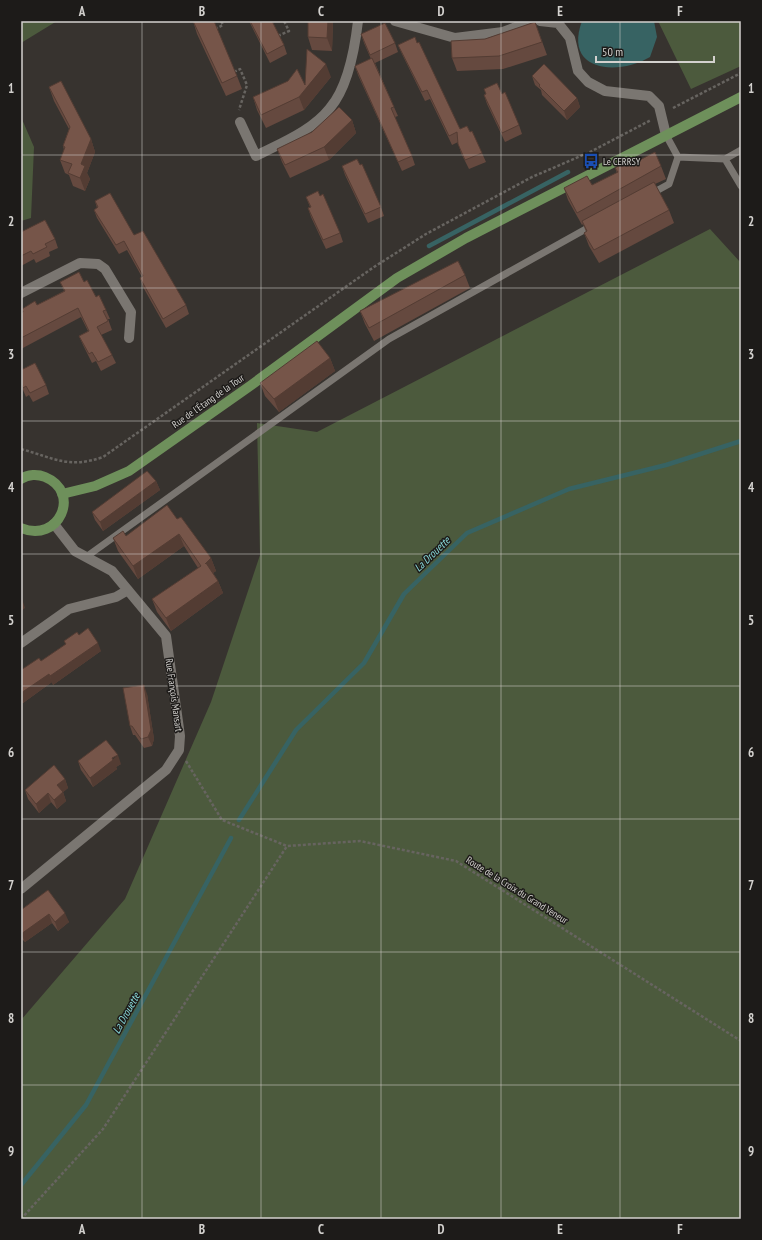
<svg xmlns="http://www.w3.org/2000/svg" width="762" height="1240" font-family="'PT Sans Narrow',sans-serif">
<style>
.green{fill:#4c5a3d}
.water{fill:#376363}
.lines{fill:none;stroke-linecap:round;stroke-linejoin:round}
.stream{stroke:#376363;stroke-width:4.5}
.path{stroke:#676460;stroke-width:2.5;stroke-dasharray:3 2;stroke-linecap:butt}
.service{stroke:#7a7671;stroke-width:7}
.minor{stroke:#7a7671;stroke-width:10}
.primary{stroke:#6e905b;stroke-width:10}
.wall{fill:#65493f}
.shaded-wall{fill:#533c33}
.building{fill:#765549;stroke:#533c33}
.grid{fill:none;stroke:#d3d1ce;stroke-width:1;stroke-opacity:0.55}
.labels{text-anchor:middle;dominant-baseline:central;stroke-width:3;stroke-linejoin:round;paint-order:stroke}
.poi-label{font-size:10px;fill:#d3d1ce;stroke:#1d1b19;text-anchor:start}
.street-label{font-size:10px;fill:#d3d1ce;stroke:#1d1b19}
.water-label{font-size:11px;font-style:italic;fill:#89dada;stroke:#1d1b19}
.neatline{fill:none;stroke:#d3d1ce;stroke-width:1.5}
.grid-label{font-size:13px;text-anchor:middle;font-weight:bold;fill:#d3d1ce}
</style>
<rect width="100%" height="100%" fill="#37332f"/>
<!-- green -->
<path class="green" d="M21 21H57L21 43Z
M658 21H741V66L691 89Z
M21 117 34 147 31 218 21 221Z
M710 229 741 263V1219H21V1020L125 899 211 702 260 555 257 423 317 432Z"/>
<!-- water -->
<path class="water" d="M582 21H654L657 37 650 57C618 76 563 72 582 21Z"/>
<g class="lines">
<!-- stream -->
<path class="stream" d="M429 246 568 172
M239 820 296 730 364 663 404 594 467 533 569 489 666 465 741 441
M21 1185 86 1105 231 838"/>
<!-- path -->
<path class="path" d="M215 29 223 25 221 21
M278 36 289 31 284 21
M234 72 240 69 247 85 239 110
M673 108 741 73
M21 449C54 458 68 469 103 457L374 267 426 234 532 177 590 152 651 120
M186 761 222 820 287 846 360 841 456 861 741 1041
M21 1219 103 1129 287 846"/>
<!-- service -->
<path class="service" d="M678 157 725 159 741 150
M725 159 741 186
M649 195 669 184 678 157 666 135
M86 557 389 339 593 225"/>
<!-- minor -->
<path class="minor" d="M395 21 455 38 503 32 531 21
M540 21 558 23 570 38 578 71 588 82 605 91 649 96 659 106 666 135
M240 122 256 156C281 143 312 131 330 108 348 87 355 47 358 21
M21 293 80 263 98 264 105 269 131 312 129 338
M21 643 69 609 116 597 128 590
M21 889 166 770 179 750 180 736 166 636 112 571 75 551 54 524"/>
<!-- primary -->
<path class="primary" d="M21 479C28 474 38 474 45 477 82 492 59 544 21 528
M62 494 95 486 129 471 250 386 397 278 466 238 741 97"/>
</g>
<!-- wall -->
<path class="wall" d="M193 21 237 76 242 89 226 96 197 34Z
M249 21H272L284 45 287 54 270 63Z
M333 21 332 51 312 50 308 37Z
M535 22 547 55 503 69 457 71 452 58 485 39Z
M361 34 395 43 398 52 375 63 394 107 398 116 395 117 412 156 415 165 402 171 358 75 355 66 371 59 364 43Z
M398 45 460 129 470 132 482 153 486 162 469 169 461 153 458 142 452 145 430 99 425 101 402 54Z
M532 76 577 98 580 107 567 120 542 95 541 90 535 85Z
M331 77 304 110 266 128 257 110 253 97 305 85Z
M49 87 91 139 95 152 87 173 90 179 85 191 73 186 69 175 65 173 60 160 64 150 63 146 69 129 54 101Z
M484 89 502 94 519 125 522 134 505 142 487 104 484 95 486 94Z
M352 120 356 133 329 160 290 178 282 162 277 149Z
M636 162 661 166 666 179 655 184 669 210 674 223 599 263 589 246 584 233 586 232 583 224 582 225 568 200 564 188 592 185 617 173 615 168Z
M342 166 381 207 384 216 368 223 345 175Z
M306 197 340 233 343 242 326 249 311 217 308 208 310 207Z
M95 201 134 235 186 305 189 314 166 328 143 287 140 278 142 277 127 250 119 254 97 218 94 210 97 208Z
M21 232 55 239 58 248 49 252 50 256 36 263 34 259 21 266Z
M465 275 470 288 374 341 365 324 360 311Z
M60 282H84L106 310 110 319H108L112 330 101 335 112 355 116 363 101 371 96 361 92 363 83 345 79 336 88 331 81 317 21 349V313L23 312 22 309 37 305 64 291Z
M330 358 335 371 279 412 265 396 260 383Z
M21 370 46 385 49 394 33 402 29 395 26 397 21 385Z
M156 481 160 490 103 531 95 520 92 512Z
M177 519 211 558 216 571 213 573 218 581 223 593 171 631 157 612 152 599 198 568 184 546 138 579 118 551 113 538 126 536Z
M79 635 101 651 53 685 52 682 23 703 21 701V670L41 661 66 644 64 641Z
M147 694 154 739 152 746 144 748 135 735H133L130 726Z
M78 761 121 764 116 767 117 769 93 787 81 770Z
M65 779 68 788 63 792 66 801 57 809 51 802 39 813 28 799 25 790Z
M48 890 69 922 58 931 52 923 25 942 21 938V910Z"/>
<!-- shaded-wall -->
<path class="shaded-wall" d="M328 21H333L332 51 327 38Z
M326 64 331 77 304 110 299 97Z
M577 98 580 107 567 120 564 111Z
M352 120 356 133 329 160 324 147Z
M91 139 95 152 87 173 90 179 85 191 80 178 81 164Z
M330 358 335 371 279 412 274 399Z
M156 481 160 490 103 531 100 522Z
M179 534 184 546 138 579 133 566Z
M211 558 216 571 209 576 205 564Z
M218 581 223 593 171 631 166 618Z
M22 599 25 608 21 611V600Z
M98 643 101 651 53 685 50 676Z
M49 674 52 682 23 703 21 699V693Z
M144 685 147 694 154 739 152 746 148 737Z
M118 755 121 764 116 767 117 769 93 787 90 778Z
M65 779 68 788 61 794 57 785Z
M63 792 66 801 57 809 54 800Z
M48 793 51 802 39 813 36 804Z
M65 913 69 922 58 931 55 922Z
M49 914 52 923 25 942 21 934Z"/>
<!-- building -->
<path class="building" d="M193 21H214L237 76 222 83Z
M250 21H272L284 45 267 54Z
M308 21H328L327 38 308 37Z
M535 22 542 42 499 56 452 58 451 41 485 39Z
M385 23 395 43 370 55 361 34Z
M415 37 417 43 419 42 460 129 467 126 470 132 472 131 482 153 465 160 458 144 457 132 449 136 427 90 422 92 398 45Z
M307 49 326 64 299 97 261 115 253 97 288 81 297 69 305 85Z
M372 58 394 107 391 108 412 156 398 162 355 66Z
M544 64 577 98 564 111 539 86 540 85 532 76Z
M61 81 91 139 81 164 85 166 80 178 68 173 72 164 60 160 65 147 63 146 70 127 49 87Z
M497 83 502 94 505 92 519 125 502 133 484 95 486 94 484 89Z
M339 107 352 120 324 147 285 165 277 149 312 132Z
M655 152 661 166 577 213 564 188 587 176 592 185 618 172 615 168 633 157 636 162Z
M357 159 360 165 362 164 381 207 365 214 342 166Z
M654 182 669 210 594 250 584 233 587 231 582 221Z
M318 191 320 196 323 194 340 233 323 240 308 208 311 207 306 197Z
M110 193 134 235 143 231 186 305 163 319 140 278 143 276 124 241 116 245 94 210 98 207 95 201Z
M45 220 55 239 45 244 47 247 33 254 31 251 21 256V232Z
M458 261 465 275 369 328 360 311Z
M79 272 84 282 87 280 96 297 99 295 106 310 103 311 108 321 97 327 112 355 98 362 92 352 89 354 79 336 89 331 78 308 21 338V313L23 312 22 309 35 301 37 305 65 291 60 282Z
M317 341 330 358 274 399 260 383Z
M35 363 46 385 30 393 26 386 23 388 21 383V370Z
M147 471 156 481 100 522 92 512Z
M167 505 177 519 181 517 211 558 205 564 206 563 218 581 166 618 152 599 201 566 179 534 133 566 113 538 123 531 126 536Z
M88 628 98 643 50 676 49 674 21 693V670L39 658 41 661 66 644 64 641 77 632 79 635Z
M144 685 151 730 148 737 141 739 132 726H130L123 688Z
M106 740 118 755 112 758 113 760 90 778 78 761Z
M54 765 65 779 57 785 63 792 54 800 48 793 36 804 25 790Z
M48 890 65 913 55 922 49 914 21 934V910Z"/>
<!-- grid -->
<path class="grid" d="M142 21V1219M261 21V1219M381 21V1219M501 21V1219M620 21V1219M21 155H741M21 288H741M21 421H741M21 554H741M21 686H741M21 819H741M21 952H741M21 1085H741"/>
<!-- icons -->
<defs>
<symbol id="bus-bare" viewBox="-9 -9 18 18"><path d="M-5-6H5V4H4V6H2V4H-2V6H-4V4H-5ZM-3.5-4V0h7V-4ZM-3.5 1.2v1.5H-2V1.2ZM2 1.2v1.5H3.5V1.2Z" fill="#1a4fb4" stroke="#1d1b19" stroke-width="2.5" paint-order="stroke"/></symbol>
</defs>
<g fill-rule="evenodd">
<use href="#bus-bare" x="580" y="150" width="22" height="22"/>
</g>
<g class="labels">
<!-- poi labels -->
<g class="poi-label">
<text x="603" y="161">Le CERRSY</text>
</g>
<!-- street labels -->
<g class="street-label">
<text transform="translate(208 401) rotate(-35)">Rue de l'Étang de la Tour</text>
<text transform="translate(174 695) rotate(82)">Rue François Mansart</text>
<text transform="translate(517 890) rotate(32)">Route de la Croix du Grand Veneur</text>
</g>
<!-- water labels -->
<g class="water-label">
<text transform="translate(432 554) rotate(-44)">La Drouette</text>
<text transform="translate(126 1013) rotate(-61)">La Drouette</text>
</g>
</g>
<!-- border -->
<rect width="762" height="1240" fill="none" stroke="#1d1b19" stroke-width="44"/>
<!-- scale -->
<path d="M596 56v6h118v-6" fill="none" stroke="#d3d1ce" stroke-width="2"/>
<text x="602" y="56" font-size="12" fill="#d3d1ce" stroke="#1d1b19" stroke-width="3" paint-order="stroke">50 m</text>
<rect x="22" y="22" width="718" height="1196" class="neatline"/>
<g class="grid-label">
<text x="82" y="16">A</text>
<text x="202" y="16">B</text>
<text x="321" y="16">C</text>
<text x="441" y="16">D</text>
<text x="560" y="16">E</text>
<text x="680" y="16">F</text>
<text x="11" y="93">1</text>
<text x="751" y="93">1</text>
<text x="11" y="226">2</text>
<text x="751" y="226">2</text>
<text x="11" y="359">3</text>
<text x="751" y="359">3</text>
<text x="11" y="492">4</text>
<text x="751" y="492">4</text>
<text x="11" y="625">5</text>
<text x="751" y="625">5</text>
<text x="11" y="757">6</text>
<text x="751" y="757">6</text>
<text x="11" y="890">7</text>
<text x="751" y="890">7</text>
<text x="11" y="1023">8</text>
<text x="751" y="1023">8</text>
<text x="11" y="1156">9</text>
<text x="751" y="1156">9</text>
<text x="82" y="1234">A</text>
<text x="202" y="1234">B</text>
<text x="321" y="1234">C</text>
<text x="441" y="1234">D</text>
<text x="560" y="1234">E</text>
<text x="680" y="1234">F</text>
</g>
</svg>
